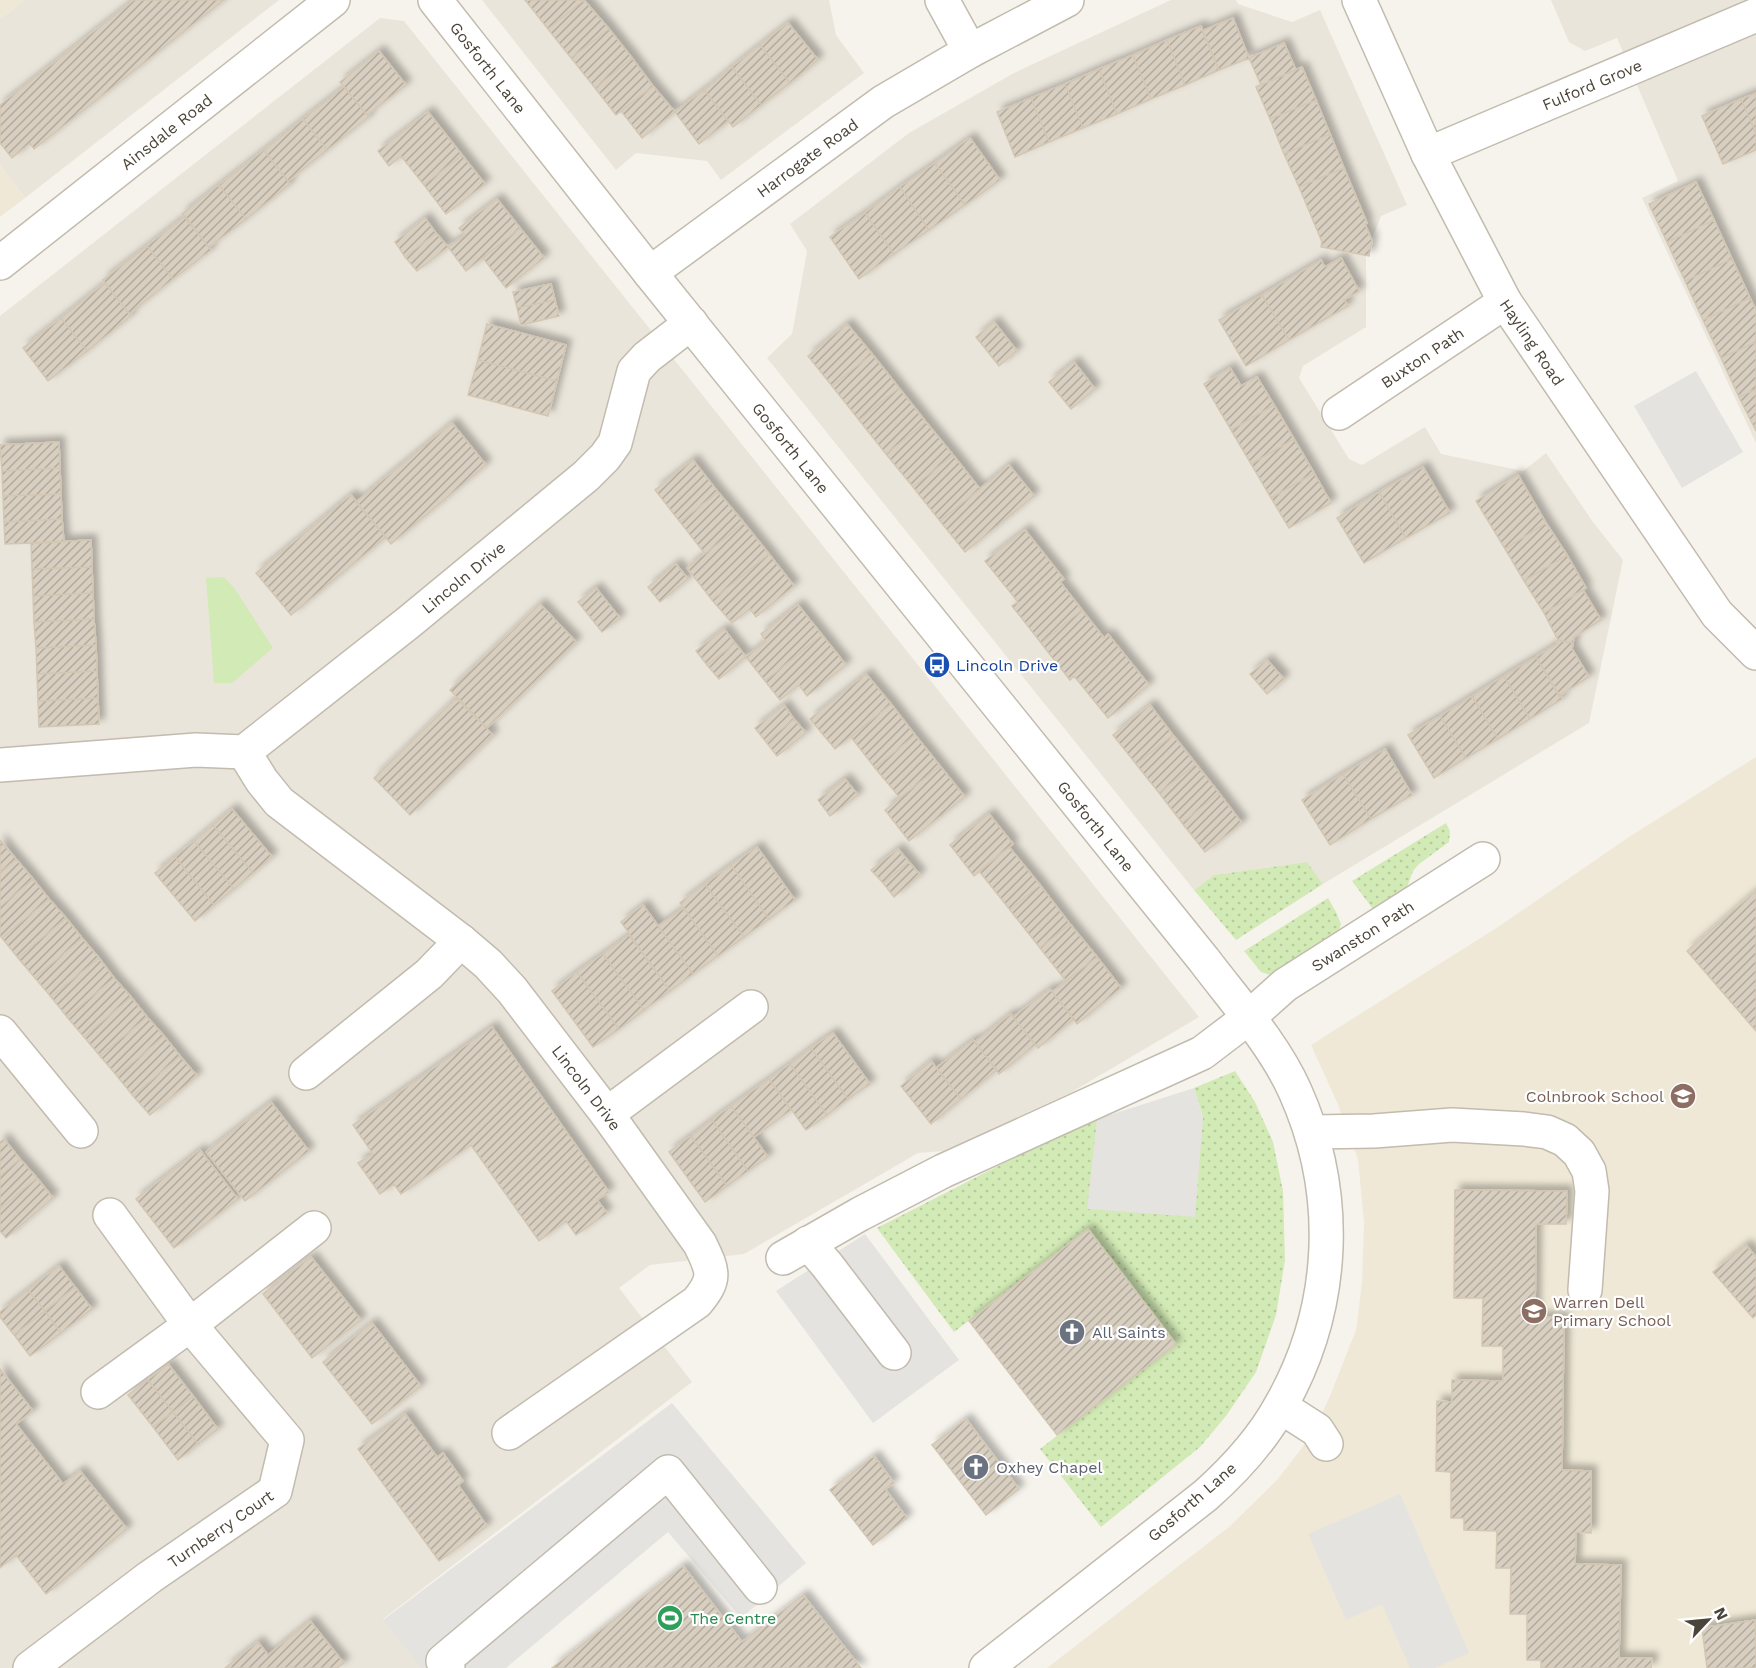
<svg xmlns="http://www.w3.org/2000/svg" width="1756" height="1668" font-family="'Work Sans',sans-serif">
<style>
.residential{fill:#eae5da}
.education{fill:#efe8d6}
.grass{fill:url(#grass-dots)}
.green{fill:#d2eab5}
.parking{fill:#e5e3e0}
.building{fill:url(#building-hatch);stroke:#d3c7b4;stroke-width:1.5;filter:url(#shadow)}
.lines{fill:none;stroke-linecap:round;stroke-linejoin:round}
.minor-casing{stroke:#c2bbae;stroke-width:36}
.minor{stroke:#fff;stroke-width:33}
.labels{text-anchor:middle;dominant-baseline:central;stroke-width:4.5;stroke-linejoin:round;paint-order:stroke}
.street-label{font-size:16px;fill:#4b4439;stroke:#fff}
.transit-label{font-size:16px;fill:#164399;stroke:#fff;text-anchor:start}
.education-label{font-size:16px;fill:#785e54;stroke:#fff;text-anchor:end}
.worship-label{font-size:16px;fill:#5b616d;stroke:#fff;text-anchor:start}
.leisure-label{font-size:16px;fill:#27864d;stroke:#fff;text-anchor:start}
</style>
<defs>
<pattern id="grass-dots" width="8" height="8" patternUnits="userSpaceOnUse" patternTransform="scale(1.5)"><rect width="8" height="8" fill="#d2eab5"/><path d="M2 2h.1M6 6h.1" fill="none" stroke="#b6ca9c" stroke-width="1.8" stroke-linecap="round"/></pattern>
<pattern id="building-hatch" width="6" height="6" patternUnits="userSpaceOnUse" patternTransform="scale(1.5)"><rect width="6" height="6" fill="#d8cfc1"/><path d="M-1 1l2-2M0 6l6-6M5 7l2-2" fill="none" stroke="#b1aa9e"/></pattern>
<filter id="shadow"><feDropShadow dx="5.5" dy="-5.5" stdDeviation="3" flood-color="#0004"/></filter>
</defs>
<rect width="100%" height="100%" fill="#f6f3ec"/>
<!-- residential -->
<path class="residential" d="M25 0H279L25 198 0 165V19Z
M482 0H829L836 35 864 73 721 180 707 161 636 153 616 170Z
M1171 0H1236L1238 4 1292 22 1320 10 1407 205 1381 216 1366 254V327L1303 366 1299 378 1349 459 1362 465 1425 427 1441 454 1523 471 1546 453 1593 522 1623 560 1589 723 1323 884 1307 862 1214 875 1194 890 767 358 792 334 807 251 790 224 909 133 1014 73Z
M1551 0H1756V443L1642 198 1678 181 1617 38 1585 51 1569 42Z
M380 18 404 21 1199 1017 1070 1093 944 1151 918 1153 744 1254 650 1265 619 1288 692 1382 383 1619 421 1668H0V316Z"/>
<!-- education -->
<path class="education" d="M0 0H25L0 19Z
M0 165 25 198 0 217Z
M1756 757V1668H1047L1229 1527 1277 1480 1312 1435 1330 1396 1356 1330 1362 1283 1364 1223 1358 1159 1337 1102 1311 1045 1498 927 1629 837Z"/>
<!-- grass -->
<path class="grass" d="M1446 823 1450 831 1449 842 1419 864 1413 871 1406 890 1376 913 1352 881Z
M1307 862 1323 884 1236 940 1194 890 1214 875Z
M1328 898 1336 912 1341 924 1337 936 1273 976 1261 972 1244 951Z
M1235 1071 1255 1102 1273 1142 1283 1191 1285 1260 1276 1315 1256 1372 1226 1416 1200 1447 1101 1527 1040 1449 1175 1344 1088 1230 954 1332 877 1228 1082 1123 1097 1119 1203 1118 1194 1088Z"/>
<!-- green -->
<path class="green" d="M224 577 235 589 273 648 232 683H214L206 578Z"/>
<!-- parking -->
<path class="parking" d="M1696 371 1743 452 1682 488 1634 406Z
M1194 1088 1203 1118 1195 1217 1087 1209 1097 1119Z
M865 1234 959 1360 873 1423 776 1291Z
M672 1403 806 1563 741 1618 668 1532 506 1668H421L383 1620Z
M1400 1494 1469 1653 1435 1668H1410L1382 1604 1346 1620 1308 1534Z"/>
<!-- building -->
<path class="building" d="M134 0H224L34 149 30 143 12 158 0 143V105Z
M525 0H584L548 29Z
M584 0 609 29 571 58 548 29Z
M1233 18 1249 58 1219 70 1202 31Z
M788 23 818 60 790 83 760 45Z
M1201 26 1219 70 1185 85 1167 40Z
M609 29 632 58 595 88 571 58Z
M1167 40 1185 85 1151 99 1133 55Z
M1284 43 1296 70 1261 85 1249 58Z
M760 45 790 83 761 105 732 67Z
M379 51 406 85 367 115 340 82Z
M1133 55 1151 99 1117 114 1099 69Z
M632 58 653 86 616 115 595 88Z
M732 67 761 105 733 127 704 90Z
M1302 67 1316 100 1270 119 1256 87Z
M1099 69 1117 114 1083 128 1065 84Z
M1065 84 1083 128 1049 142 1031 98Z
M653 86 675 112 642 138 621 111Z
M344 87 369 117 327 150 303 119Z
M704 90 728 121 699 144 675 112Z
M1756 93V133L1741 99Z
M1031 98 1049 142 1015 157 997 112Z
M1741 99 1756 133V150L1723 164 1702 116Z
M1316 100 1330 134 1284 154 1270 119Z
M428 112 462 155 424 185 401 156 389 166 378 151Z
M303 119 327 150 288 181 264 150Z
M1330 134 1344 168 1299 187 1284 154Z
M970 138 1000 180 965 205 935 163Z
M264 150 290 184 246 219 219 185Z
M462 155 485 184 446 214 424 185Z
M935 163 965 205 929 230 900 187Z
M1344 168 1367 223 1365 224 1372 241 1369 256 1321 247 1322 242 1299 187Z
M1696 182 1714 220 1667 242 1649 204Z
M219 185 246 219 209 247 182 214Z
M900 187 929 230 894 254 865 213Z
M497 199 520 228 466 271 448 247 465 235 459 228Z
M865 213 894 254 859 279 830 237Z
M185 216 211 250 173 279 147 246Z
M425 218 436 233 405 257 395 242Z
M1714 220 1732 259 1685 281 1667 242Z
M520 228 544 258 506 288 483 258Z
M436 233 448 247 417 271 405 257Z
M147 246 173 279 129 314 103 280Z
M1341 258 1359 291 1344 300 1348 306 1289 340 1262 295 1321 260 1325 267Z
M1732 259 1750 298 1703 320 1685 281Z
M105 283 131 316 87 351 61 318Z
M551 284 555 300 517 308 513 292Z
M1262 295 1289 340 1246 366 1219 320Z
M1750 298 1756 310V342L1721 358 1703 320Z
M555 300 559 316 521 325 517 308Z
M61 318 87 351 48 381 23 348Z
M994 322 1017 351 999 366 976 337Z
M487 324 566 345 557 381 478 360Z
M847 324 872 354 832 386 808 356Z
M1756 342V389L1739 397 1721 358Z
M872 354 899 388 859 420 832 386Z
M478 360 557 381 548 416 468 395Z
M1074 362 1095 389 1071 409 1049 382Z
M1230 368 1241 386 1257 377 1274 405 1231 430 1204 384Z
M899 388 926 422 886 454 859 420Z
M1756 389V431L1739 397Z
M1274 405 1294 439 1251 464 1231 430Z
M926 422 953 455 913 487 886 454Z
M452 423 486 465 391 544 356 502Z
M1294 439 1314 473 1271 498 1251 464Z
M59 442 60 468 2 471 0 445Z
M953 455 980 489 940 521 913 487Z
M693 460 718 492 680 522 655 490Z
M1009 465 1034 496 965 552 940 521Z
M1423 467 1450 513 1406 538 1379 492Z
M60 468 61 494 3 496 2 471Z
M1314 473 1331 503 1289 528 1271 498Z
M1518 475 1546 523 1505 549 1476 501Z
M718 492 744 523 705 554 680 522Z
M1379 492 1406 538 1364 563 1337 518Z
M61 494 62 519 4 522 3 496Z
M351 495 386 537 291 615 256 573Z
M62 519 64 542 5 544 4 522Z
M744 523 769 554 712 600 687 568Z
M1546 523 1567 555 1524 581 1505 549Z
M1025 530 1064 579 1060 582 1082 610 1041 643 1012 606 1018 602 985 561Z
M91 540 92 567 32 569 31 543Z
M769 554 794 586 756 617 750 609 732 623 712 600Z
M1567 555 1586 588 1544 613 1524 581Z
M676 564 688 579 660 602 648 587Z
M92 567 93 593 33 596 32 569Z
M596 588 620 618 602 632 578 602Z
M1583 590 1601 620 1574 637 1573 643 1558 640 1544 613Z
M93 593 94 619 34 622 33 596Z
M540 604 576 642 487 728 450 690Z
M798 605 822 635 765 681 746 657 766 641 761 634Z
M1082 610 1104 638 1108 634 1149 685 1108 718 1074 676 1070 680 1041 643Z
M94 619 96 645 36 648 34 622Z
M724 629 735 643 707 665 696 651Z
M822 635 846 665 807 696 799 685 780 700 765 681Z
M1558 640 1573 643 1572 649 1589 677 1559 696 1536 657 1557 644Z
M735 643 746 657 719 679 707 665Z
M96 645 97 671 37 674 36 648Z
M1536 657 1562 699 1530 719 1504 676Z
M1267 660 1284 679 1267 694 1250 674Z
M97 671 98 698 38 701 37 674Z
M866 674 891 704 835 749 810 719Z
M1504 676 1530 719 1498 739 1472 696Z
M1472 696 1498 739 1466 758 1440 716Z
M98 698 99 724 39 727 38 701Z
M456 698 493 735 410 815 374 778Z
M891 704 915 735 875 768 851 737Z
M784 705 794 719 766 742 755 728Z
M1150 705 1173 735 1136 764 1113 735Z
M1440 716 1466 758 1434 778 1408 735Z
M794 719 806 733 777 756 766 742Z
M915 735 940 766 900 798 875 768Z
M1173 735 1196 764 1159 793 1136 764Z
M1385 749 1412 795 1371 819 1343 774Z
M1196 764 1219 793 1182 823 1159 793Z
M940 766 965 797 909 841 885 810Z
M1343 774 1371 819 1330 845 1302 800Z
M845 779 858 795 830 816 818 800Z
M1219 793 1242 823 1205 852 1182 823Z
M232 809 272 857 253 873 213 825Z
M989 814 1013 844 974 876 950 845Z
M213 825 253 873 234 889 194 841Z
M0 840 16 859 0 873Z
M194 841 234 889 214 905 175 857Z
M757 847 795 900 769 919 731 865Z
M1009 847 1040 885 1010 910 979 871Z
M898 849 909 862 883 883 871 870Z
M175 857 214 905 195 921 155 873Z
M16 859 33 879 0 907V873Z
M909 862 920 875 894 897 883 883Z
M731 865 769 919 744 937 705 884Z
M33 879 49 899 2 938 0 936V907Z
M705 884 744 937 718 956 680 903Z
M1040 885 1070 924 1040 948 1010 910Z
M1756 891V1031L1687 951Z
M49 899 66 918 18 958 2 938Z
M643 905 693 974 670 991 621 922Z
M684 908 718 956 693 974 658 926Z
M66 918 82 938 35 978 18 958Z
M1070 924 1097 957 1066 981 1040 948Z
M629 935 670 991 644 1010 603 954Z
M82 938 99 958 51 997 35 978Z
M603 954 644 1010 619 1029 577 972Z
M1097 957 1121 988 1077 1024 1052 992Z
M99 958 114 978 67 1017 51 997Z
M577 972 619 1029 593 1047 552 991Z
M114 978 131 997 84 1037 67 1017Z
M1050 989 1074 1019 1038 1048 1013 1017Z
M131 997 147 1017 100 1056 84 1037Z
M1011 1014 1035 1045 999 1074 975 1042Z
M147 1017 164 1036 117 1076 100 1056Z
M492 1027 609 1192 597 1200 607 1213 576 1235 566 1221 539 1241 471 1145 401 1194 394 1184 380 1194 358 1163 373 1154 353 1125Z
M833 1033 870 1084 848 1099 811 1048Z
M164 1036 180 1056 133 1096 117 1076Z
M973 1040 997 1070 961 1099 936 1068Z
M811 1048 848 1099 827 1115 790 1064Z
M180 1056 197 1076 150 1115 133 1096Z
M931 1061 961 1099 931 1124 901 1086Z
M790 1064 827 1115 806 1130 769 1079Z
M769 1079 791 1110 754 1137 731 1106Z
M271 1102 309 1151 245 1201 206 1152Z
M731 1106 768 1157 748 1171 712 1120Z
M712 1120 748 1171 727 1186 691 1136Z
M691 1136 727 1186 705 1202 669 1152Z
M4 1139 20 1159 0 1176V1142Z
M200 1150 238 1199 174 1248 136 1199Z
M20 1159 37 1178 0 1209V1176Z
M37 1178 53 1198 6 1238 0 1231V1209Z
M1455 1190 1567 1191 1566 1224H1536L1535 1317 1564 1318 1562 1470 1591 1471V1533L1576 1532 1575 1564 1621 1565 1619 1658H1652L1651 1668H1541V1660H1527V1614H1510L1511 1568H1496L1497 1531 1464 1530V1518H1451V1472L1436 1471 1437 1401 1452 1402V1380L1503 1381V1346H1482L1483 1298H1454Z
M1088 1229 1176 1344 1057 1435 969 1321Z
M1746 1245 1756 1257V1315L1753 1318 1713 1272Z
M311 1257 361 1320 312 1358 263 1294Z
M59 1266 75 1287 45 1311 28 1290Z
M75 1287 92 1309 61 1333 45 1311Z
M28 1290 45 1311 14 1335 0 1317V1312Z
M45 1311 61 1333 30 1356 14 1335Z
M372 1323 421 1386 372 1424 323 1362Z
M168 1364 193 1396 173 1412 148 1380Z
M0 1369 33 1411 16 1424 63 1484 80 1471 127 1529 46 1594 16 1555 0 1568Z
M148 1380 173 1412 153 1427 128 1395Z
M193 1396 218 1429 198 1444 173 1412Z
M173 1412 198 1444 178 1460 153 1427Z
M405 1414 437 1457 443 1453 463 1481 458 1485 487 1526 439 1561 358 1449Z
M966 1419 1019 1489 986 1515 932 1445Z
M874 1456 894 1483 885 1489 907 1518 873 1545 830 1490Z
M683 1566 742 1642 803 1595 861 1668H552Z
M1755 1620 1756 1668H1707L1702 1628Z
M310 1621 344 1663 337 1668H225L258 1642 268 1655Z"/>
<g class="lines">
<defs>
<g id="minor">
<path id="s1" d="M435 0 650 273 1204 960C1235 1001 1274 1044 1295 1091 1341 1193 1336 1308 1281 1405 1262 1440 1234 1470 1206 1495L986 1668"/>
<path d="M942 0 970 51 1067 0"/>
<path id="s2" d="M1359 0 1428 154 1505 302 1717 614 1756 653"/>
<path id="s3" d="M1428 154 1756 15"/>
<path id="s4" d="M0 263 333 0"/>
<path id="s5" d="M650 273 883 102 970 51"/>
<path id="s6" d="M1339 413 1505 302"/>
<path id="s7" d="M244 752 262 781 279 802 461 941 488 964 512 990 607 1114 700 1244C713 1271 717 1278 697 1302L509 1433"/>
<path id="s8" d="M0 765 196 750 244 752 409 622 586 476 605 457 615 443 634 371 647 357 691 323"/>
<path d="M0 1032 81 1131"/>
<path d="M306 1073 429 974 461 941"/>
<path d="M607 1114 751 1007"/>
<path d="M1312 1132 1374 1131 1452 1125 1524 1129 1547 1132 1565 1140 1579 1153 1589 1171 1592 1191 1585 1290"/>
<path d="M808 1243 827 1265 894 1353"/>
<path id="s9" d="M783 1258 860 1214 943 1171 1202 1053 1248 1018 1285 985 1483 859"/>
<path d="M98 1392 190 1325 314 1228"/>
<path d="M1281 1407 1317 1430 1326 1444"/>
<path id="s10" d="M30 1668 150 1577 275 1491 287 1440 190 1325 110 1215"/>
<path d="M448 1668 443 1661 668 1472 760 1587"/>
</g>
</defs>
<!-- minor casing -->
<use href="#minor" class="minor-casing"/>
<!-- minor -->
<use href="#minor" class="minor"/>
</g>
<!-- icons -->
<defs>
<symbol id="bus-disc" viewBox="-11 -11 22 22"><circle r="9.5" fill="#1a4fb4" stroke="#fff"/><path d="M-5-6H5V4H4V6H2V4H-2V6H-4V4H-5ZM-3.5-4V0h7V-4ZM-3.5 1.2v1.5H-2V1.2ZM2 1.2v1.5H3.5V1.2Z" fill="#fff"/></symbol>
<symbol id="school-disc" viewBox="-11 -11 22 22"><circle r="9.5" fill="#8d6e63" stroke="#fff"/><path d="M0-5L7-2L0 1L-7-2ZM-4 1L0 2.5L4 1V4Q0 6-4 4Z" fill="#fff"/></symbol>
<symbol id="church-disc" viewBox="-11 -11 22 22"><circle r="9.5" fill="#6b7280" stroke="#fff"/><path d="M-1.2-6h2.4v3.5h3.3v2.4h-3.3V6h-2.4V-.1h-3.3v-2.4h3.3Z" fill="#fff"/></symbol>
<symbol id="stadium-disc" viewBox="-11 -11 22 22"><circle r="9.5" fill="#2e9e5b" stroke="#fff"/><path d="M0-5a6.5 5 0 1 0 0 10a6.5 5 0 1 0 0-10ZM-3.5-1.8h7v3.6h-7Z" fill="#fff"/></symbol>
</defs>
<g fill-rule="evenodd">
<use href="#bus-disc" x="922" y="650" width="30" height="30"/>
<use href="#school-disc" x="1668" y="1081" width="30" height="30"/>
<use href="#school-disc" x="1519" y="1296" width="30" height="30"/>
<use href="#church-disc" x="1057" y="1317" width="30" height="30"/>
<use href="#church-disc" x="961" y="1452" width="30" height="30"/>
<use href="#stadium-disc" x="655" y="1603" width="30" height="30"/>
</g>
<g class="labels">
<!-- street labels -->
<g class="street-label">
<text stroke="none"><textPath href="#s1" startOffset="86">Gosforth Lane</textPath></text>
<text stroke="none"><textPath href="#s3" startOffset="178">Fulford Grove</textPath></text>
<text stroke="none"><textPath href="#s4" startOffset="212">Ainsdale Road</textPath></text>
<text stroke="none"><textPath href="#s5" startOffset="195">Harrogate Road</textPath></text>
<text stroke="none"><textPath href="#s2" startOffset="384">Hayling Road</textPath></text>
<text stroke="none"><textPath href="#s6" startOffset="100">Buxton Path</textPath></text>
<text stroke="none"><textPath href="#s1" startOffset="572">Gosforth Lane</textPath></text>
<text stroke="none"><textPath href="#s8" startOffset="525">Lincoln Drive</textPath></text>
<text stroke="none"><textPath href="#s1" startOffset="1058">Gosforth Lane</textPath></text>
<text stroke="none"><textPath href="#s9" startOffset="666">Swanston Path</textPath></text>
<text stroke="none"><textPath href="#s7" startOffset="484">Lincoln Drive</textPath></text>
<text transform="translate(1192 1502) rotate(-41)">Gosforth Lane</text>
<text stroke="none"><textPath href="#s10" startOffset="236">Turnberry Court</textPath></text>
</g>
<!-- transit labels -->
<g class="transit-label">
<text x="956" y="665">Lincoln Drive</text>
</g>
<!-- education labels -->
<g class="education-label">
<text x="1664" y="1096">Colnbrook School</text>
<text x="1553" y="1302" text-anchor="start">Warren Dell<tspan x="1553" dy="18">Primary School</tspan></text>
</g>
<!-- worship labels -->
<g class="worship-label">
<text x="1092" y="1332">All Saints</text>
<text x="996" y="1467">Oxhey Chapel</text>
</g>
<!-- leisure labels -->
<g class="leisure-label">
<text x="690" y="1618">The Centre</text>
</g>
</g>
<!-- north arrow -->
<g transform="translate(1708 1620) rotate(64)" stroke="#ffffff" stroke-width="4.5" paint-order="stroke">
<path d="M0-4.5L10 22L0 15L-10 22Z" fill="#4b4439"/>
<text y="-9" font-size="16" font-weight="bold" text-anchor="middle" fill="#4b4439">N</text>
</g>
</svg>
